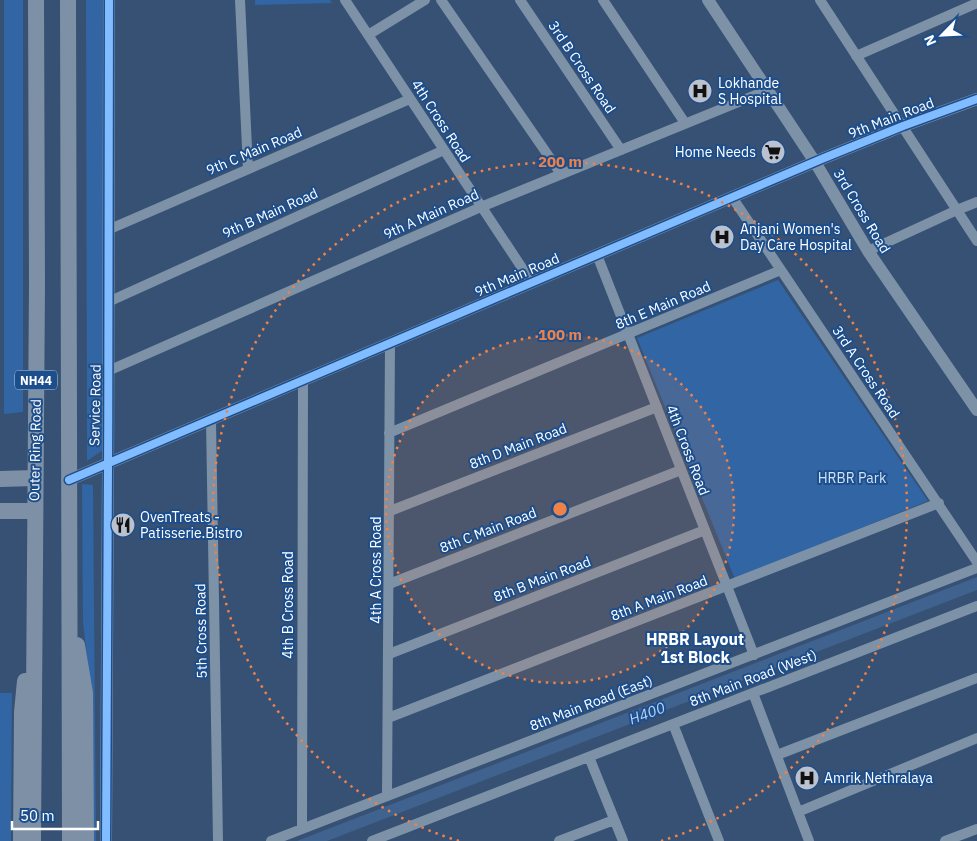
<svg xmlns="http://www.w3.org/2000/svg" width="977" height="841" font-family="'IBM Plex Sans',sans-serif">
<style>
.green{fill:#3265a3}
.water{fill:#40628e}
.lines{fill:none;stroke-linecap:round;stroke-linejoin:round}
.minor{stroke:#7d91a7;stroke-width:10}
.tertiary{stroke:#7d91a7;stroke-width:12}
.trunk{stroke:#7e90a6;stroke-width:16}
.cycleway-casing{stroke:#1d4e8c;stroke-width:11}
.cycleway{stroke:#80bcff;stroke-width:8}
.ring{fill:none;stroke:#ee8249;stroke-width:2.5;stroke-dasharray:2.5 5}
.labels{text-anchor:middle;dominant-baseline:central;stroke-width:4;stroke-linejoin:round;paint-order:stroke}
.shield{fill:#1d4e8c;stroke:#bbcadc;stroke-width:1}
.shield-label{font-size:12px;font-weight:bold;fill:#fff}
.street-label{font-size:14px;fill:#fff;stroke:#1d4e8c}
.poi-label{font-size:14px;fill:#fff;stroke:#1d4e8c;text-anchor:start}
.park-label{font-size:14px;fill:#cfe2f9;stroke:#1d4e8c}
.water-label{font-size:15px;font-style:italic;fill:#b6d2f4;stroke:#1d4e8c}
.quarter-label{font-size:16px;font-weight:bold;fill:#fff;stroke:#1d4e8c}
.centre{fill:#ee8249;stroke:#1d4e8c;stroke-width:2.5}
.ring-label{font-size:15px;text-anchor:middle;font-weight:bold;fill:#ee8249;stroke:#1d4e8c;stroke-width:4;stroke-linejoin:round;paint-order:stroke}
</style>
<rect width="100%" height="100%" fill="#365173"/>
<!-- green -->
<path class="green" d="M4 0H23V412L4 414Z
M86 0H105L103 450 87 461Z
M255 0H330L332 3 255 5Z
M778 280 928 501 735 579 637 338Z
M82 484 93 485 96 841H89V675L83 622Z
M0 693H12L11 841H0Z"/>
<!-- water -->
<path class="water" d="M977 577V590L327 841H297Z"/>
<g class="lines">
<!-- minor -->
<path class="minor" d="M240 0 248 169
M345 0 532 283
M441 0 561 174
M520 0 621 150
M603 0 685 123
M820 0 977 241
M368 35 425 0
M856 56 977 3
M732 197 977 562
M110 229 410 99
M868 251 957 210 977 202
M597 255 754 655
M108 302 444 150
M108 371 481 207 768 90
M211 420 218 841
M389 433 781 270
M390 511 657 407
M389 584 681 470
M389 654 705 530
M753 693 809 841
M388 718 939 503
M673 724 719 841
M777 755 977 678
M589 757 623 841
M387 796 390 344
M798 812 977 738
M302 829 303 381
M271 841 977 568
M372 841 977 606
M559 841 614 820
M945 841 977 829"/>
<!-- tertiary -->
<path class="tertiary" d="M708 0 815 162 868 251 977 410
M69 480 824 158 903 126 977 99
M106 841C107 561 110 280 109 0"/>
<!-- trunk -->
<path class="trunk" d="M68 0 70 841
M0 479 35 478
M0 511H35
M77 645 85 693 86 841
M21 841 22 712 25 681
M33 841 37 284 36 0"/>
<defs>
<path id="cycleway" d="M69 480 824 158 903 126 977 99
M106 841C107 561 110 280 109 0"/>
</defs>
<!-- cycleway casing -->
<use href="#cycleway" class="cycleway-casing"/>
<!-- cycleway -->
<use href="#cycleway" class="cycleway"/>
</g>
<!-- distance rings -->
<circle cx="560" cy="509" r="174" fill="#ee8249" fill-opacity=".12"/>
<g class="ring">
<circle cx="560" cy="509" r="174"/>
<path d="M459 841A347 347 0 1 1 661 841"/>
</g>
<!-- icons -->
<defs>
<symbol id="hospital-disc" viewBox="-11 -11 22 22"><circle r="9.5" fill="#b9c2ce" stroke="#1d4e8c"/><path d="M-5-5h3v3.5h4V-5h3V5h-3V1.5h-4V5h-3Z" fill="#111"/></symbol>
<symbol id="supermarket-disc" viewBox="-11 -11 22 22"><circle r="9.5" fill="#b9c2ce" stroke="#1d4e8c"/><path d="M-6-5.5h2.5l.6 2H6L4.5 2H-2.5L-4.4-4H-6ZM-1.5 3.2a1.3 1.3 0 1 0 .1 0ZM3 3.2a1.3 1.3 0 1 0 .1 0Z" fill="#111"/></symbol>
<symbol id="restaurant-disc" viewBox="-11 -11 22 22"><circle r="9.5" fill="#b9c2ce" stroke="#1d4e8c"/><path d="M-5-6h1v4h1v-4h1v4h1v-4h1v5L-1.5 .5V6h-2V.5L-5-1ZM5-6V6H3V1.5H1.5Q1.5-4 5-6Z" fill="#111"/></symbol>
</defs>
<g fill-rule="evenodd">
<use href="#hospital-disc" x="686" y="77" width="28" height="28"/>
<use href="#supermarket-disc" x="759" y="138" width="28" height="28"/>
<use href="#hospital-disc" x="708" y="223" width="28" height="28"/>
<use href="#restaurant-disc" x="109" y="511" width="28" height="28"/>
<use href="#hospital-disc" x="793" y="764" width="28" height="28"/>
</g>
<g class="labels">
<!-- shield labels -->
<rect class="shield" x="15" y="370.5" width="42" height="19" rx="4"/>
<g class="shield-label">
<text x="36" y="380">NH44</text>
</g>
<!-- street labels -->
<g class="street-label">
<text transform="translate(582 67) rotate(56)">3rd B Cross Road</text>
<text transform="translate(891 118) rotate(-21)">9th Main Road</text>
<text transform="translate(441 121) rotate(57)">4th Cross Road</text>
<text transform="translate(254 151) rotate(-23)">9th C Main Road</text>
<text transform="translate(862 211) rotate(59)">3rd Cross Road</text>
<text transform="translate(270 213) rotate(-24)">9th B Main Road</text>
<text transform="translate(431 214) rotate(-24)">9th A Main Road</text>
<text transform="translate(517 275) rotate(-23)">9th Main Road</text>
<text transform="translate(663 305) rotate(-23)">8th E Main Road</text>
<text transform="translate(866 372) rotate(56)">3rd A Cross Road</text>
<text transform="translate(95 405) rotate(-89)">Service Road</text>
<text transform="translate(518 446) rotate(-21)">8th D Main Road</text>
<text transform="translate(35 450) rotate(-89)">Outer Ring Road</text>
<text transform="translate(688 450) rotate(69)">4th Cross Road</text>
<text transform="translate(488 530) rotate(-21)">8th C Main Road</text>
<text transform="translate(376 570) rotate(-90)">4th A Cross Road</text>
<text transform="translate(542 579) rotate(-21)">8th B Main Road</text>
<text transform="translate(659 598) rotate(-21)">8th A Main Road</text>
<text transform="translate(288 605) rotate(-90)">4th B Cross Road</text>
<text transform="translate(201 631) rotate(-91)">5th Cross Road</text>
<text transform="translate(753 678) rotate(-21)">8th Main Road (West)</text>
<text transform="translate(591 703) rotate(-21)">8th Main Road (East)</text>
</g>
<!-- poi labels -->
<g class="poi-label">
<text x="718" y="83">Lokhande<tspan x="718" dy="16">S Hospital</tspan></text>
<text x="756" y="152" text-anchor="end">Home Needs</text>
<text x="740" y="229">Anjani Women's<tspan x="740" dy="16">Day Care Hospital</tspan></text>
<text x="140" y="517">OvenTreats -<tspan x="140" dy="16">Patisserie.Bistro</tspan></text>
<text x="824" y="778">Amrik Nethralaya</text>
</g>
<!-- park labels -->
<g class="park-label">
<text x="852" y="478">HRBR Park</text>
</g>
<!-- water labels -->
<g class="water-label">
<text transform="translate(647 713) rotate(-21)">H400</text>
</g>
<!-- quarter labels -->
<g class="quarter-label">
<text x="695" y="639">HRBR Layout<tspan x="695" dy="18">1st Block</tspan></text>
</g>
</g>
<circle cx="560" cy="509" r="8" class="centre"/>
<g class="ring-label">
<text x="560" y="167">200 m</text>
<text x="560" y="340">100 m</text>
</g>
<!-- north arrow -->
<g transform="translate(942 35) rotate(246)" stroke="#1d4e8c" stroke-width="4" paint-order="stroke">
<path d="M0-4L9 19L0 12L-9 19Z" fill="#ffffff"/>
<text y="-8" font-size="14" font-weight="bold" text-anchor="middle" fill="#ffffff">N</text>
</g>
<!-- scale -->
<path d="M12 821v8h86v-8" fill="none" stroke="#ffffff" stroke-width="2.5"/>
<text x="20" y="821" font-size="15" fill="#ffffff" stroke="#1d4e8c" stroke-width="4" paint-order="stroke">50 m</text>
</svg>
